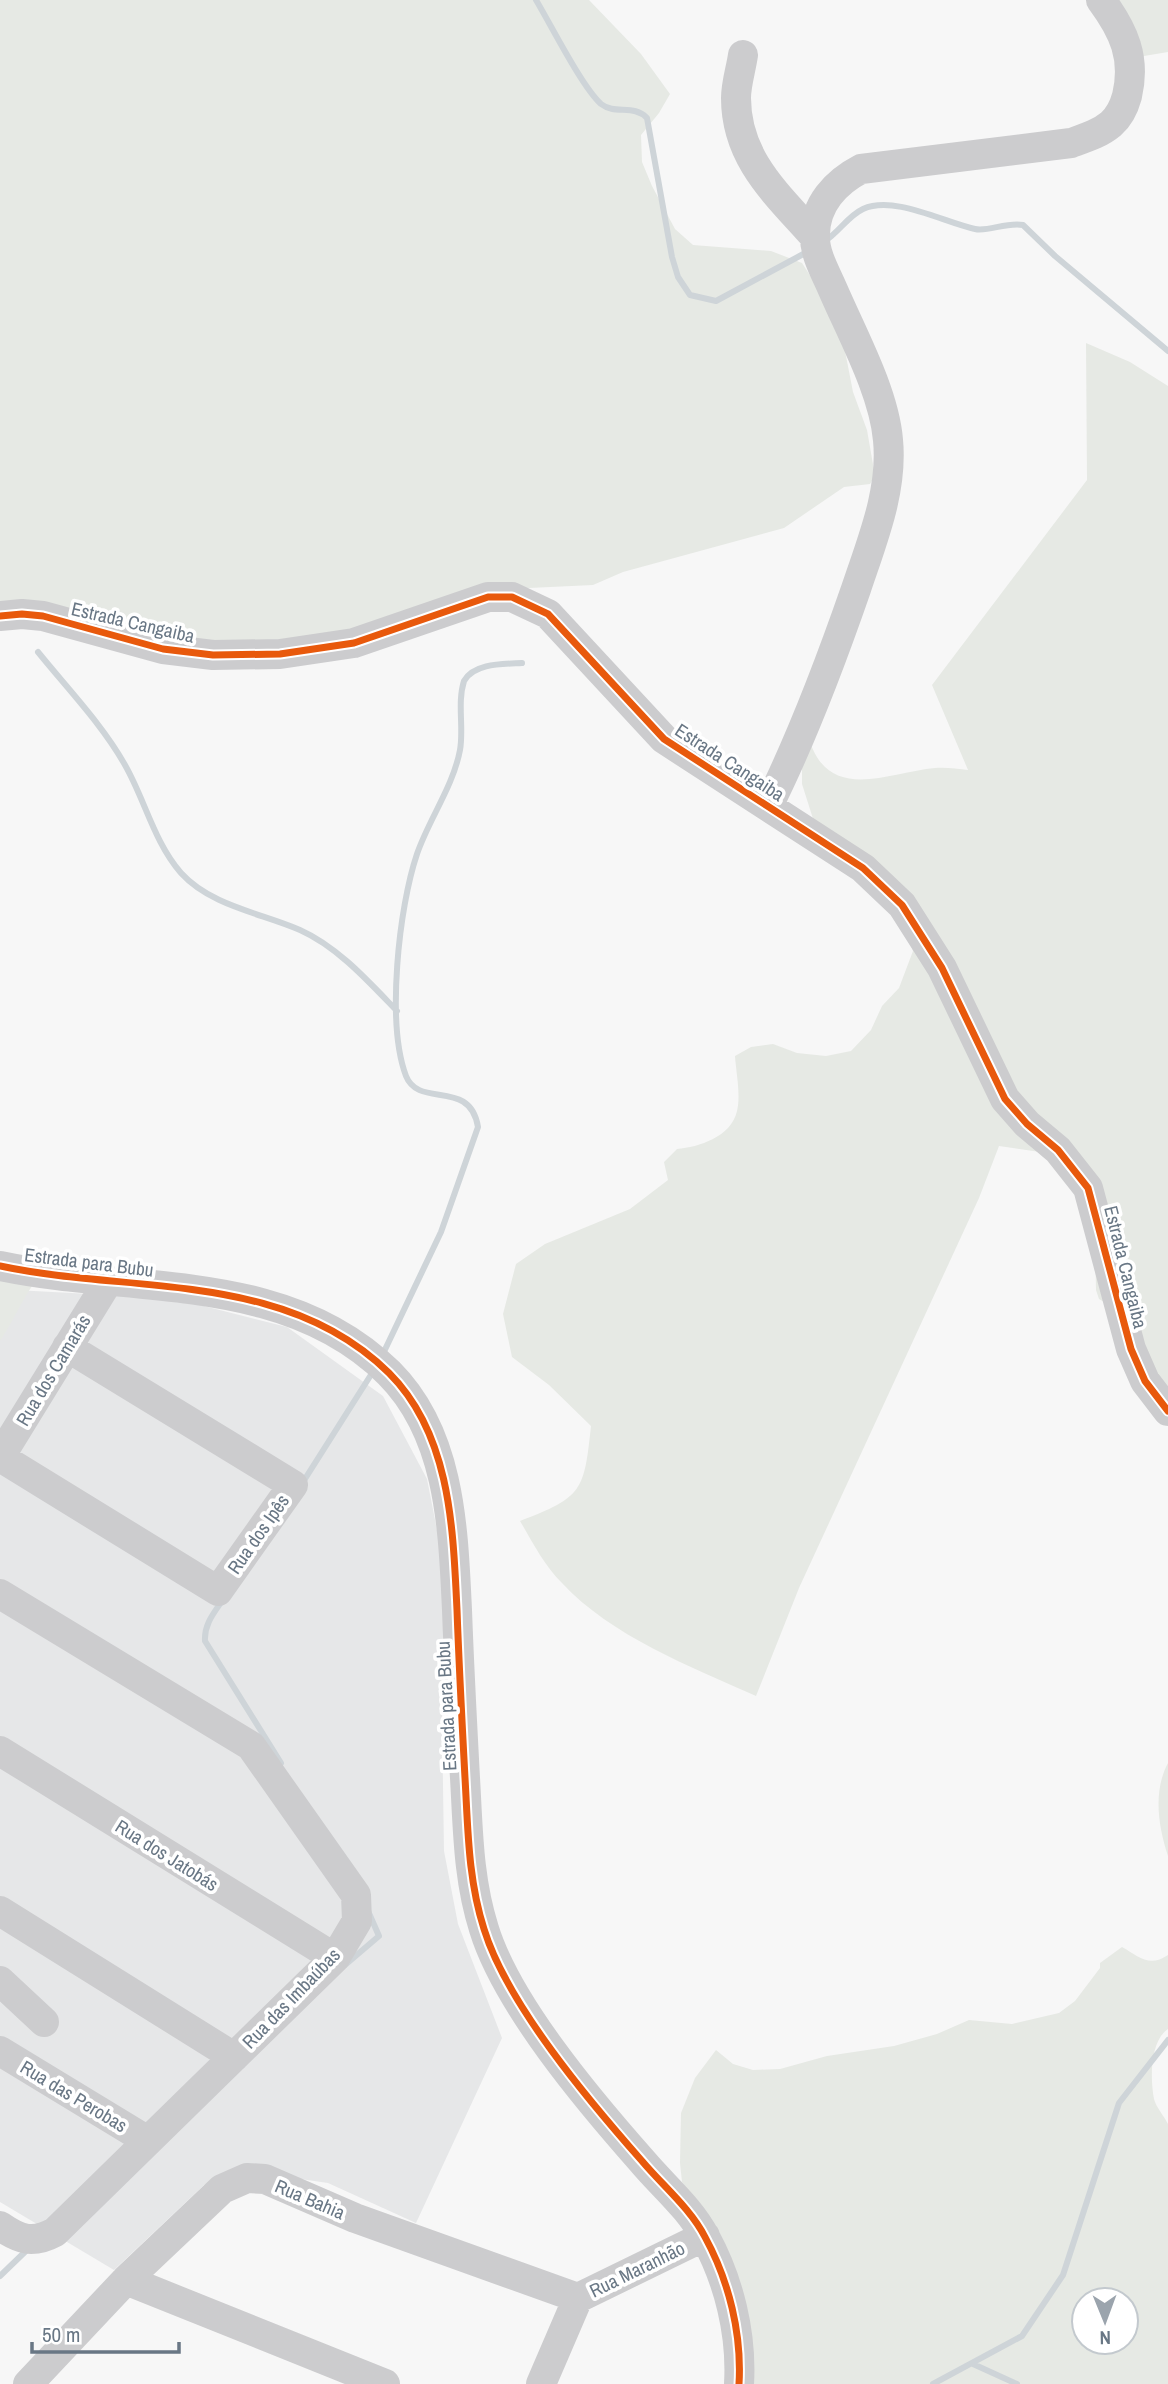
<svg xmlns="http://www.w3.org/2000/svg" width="1168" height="2384" font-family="'Archivo Narrow',sans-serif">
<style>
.built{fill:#e6e7e8}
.green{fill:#e6e9e4;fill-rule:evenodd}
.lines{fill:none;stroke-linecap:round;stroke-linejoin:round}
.stream{stroke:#ced4d8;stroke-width:6}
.minor{stroke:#ccccce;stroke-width:30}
.cycleway-casing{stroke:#fff;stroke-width:11}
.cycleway{stroke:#e8590c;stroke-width:7}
.labels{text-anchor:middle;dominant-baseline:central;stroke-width:7;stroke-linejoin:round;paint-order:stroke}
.street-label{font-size:19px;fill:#697785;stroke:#fff}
</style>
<rect width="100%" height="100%" fill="#f7f7f7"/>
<!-- built -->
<path class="built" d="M15 1290 128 1296 200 1305 287 1327 383 1396 427 1479 447 1581 442 1720 444 1851 458 1924 502 2038 416 2223 328 2183 246 2171 204 2185 114 2270 0 2202V1314Z"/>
<!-- green -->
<path class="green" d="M0 0H589L641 54 670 94 659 113 641 135 642 162 652 186 675 229 693 245 771 251 802 263 839 320 853 392 867 430 875 476 870 484 844 487 784 528 623 572 593 585 508 589 318 640 223 647 0 608Z
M1108 0H1168V52L1138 57Z
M1086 343 1130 362 1168 386V1409L1118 1310 1099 1299 1096 1290 1095 1239 1079 1197 1057 1168 1040 1152 999 1146 979 1198 799 1588 756 1696C691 1667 611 1636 562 1583 544 1565 533 1543 520 1521 583 1497 584 1491 591 1426L549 1385 512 1357 503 1314 516 1264 545 1244 630 1209 668 1180 664 1162 677 1149C699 1147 731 1137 737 1111 741 1094 736 1072 735 1056L751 1047 773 1044 797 1053 826 1056 851 1051 871 1030 882 1006 899 988 913 951 900 915 822 847 802 784V755L809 739C829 804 889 772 935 768 946 767 958 769 968 770L932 685 1087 480Z
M0 1278 32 1286C20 1304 12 1323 0 1341Z
M1168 1763V1856C1158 1826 1153 1791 1168 1763Z
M1122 1947C1138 1956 1149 1968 1168 1955V2029C1150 2041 1150 2078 1154 2099 1156 2107 1164 2116 1168 2124V2384H746L712 2224 682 2182 680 2163 681 2113 695 2078 716 2050 733 2064 753 2070 780 2069 827 2056 894 2046 937 2034 969 2020 1012 2024 1059 2013 1075 2001 1100 1968V1963ZM1084 2300H1126V2342H1084Z"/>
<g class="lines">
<!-- stream -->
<path class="stream" d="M536 0C551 25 582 87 601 104 615 115 634 104 647 118L672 257 678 277 690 295 716 301 807 252
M825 241C839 232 848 216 863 209 894 195 943 222 975 229 988 232 1006 222 1023 225L1055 256 1168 351
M38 652C67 688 102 724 125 765 145 800 154 842 181 873 211 906 261 913 300 930 338 947 369 982 397 1011
M381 1358 441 1232 478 1127C470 1078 419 1109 406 1076 386 1023 399 907 417 854 429 819 453 787 460 750 464 728 457 703 464 681 474 663 503 664 522 663
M303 1482 374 1370
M222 1601C213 1614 204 1625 205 1641L281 1763
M345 1965 379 1936 368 1911
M0 2276 29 2248
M973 2364 1017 2384
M933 2384 1022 2336 1063 2275 1119 2103 1168 2040"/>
<!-- minor -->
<path class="minor" d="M743 55C741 69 736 84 736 98 736 159 777 194 814 236
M0 616 22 614 43 616 163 649 213 655 280 654 354 643 488 597H512L548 614 664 739 863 868 902 905 942 968 1005 1099 1027 1124 1058 1150 1088 1188 1131 1349 1145 1381 1168 1411
M768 806C803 736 830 664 856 589 872 541 893 491 888 440 884 392 852 334 833 290 826 273 814 254 815 235 815 204 836 182 861 169L1071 143C1085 138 1099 134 1111 124 1119 117 1124 107 1127 96 1136 58 1124 31 1101 0
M0 1266C132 1294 285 1270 389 1373 451 1435 453 1529 457 1610 459 1666 462 1722 465 1778 468 1829 468 1879 484 1929 507 2004 589 2101 642 2161 663 2186 690 2208 705 2237 729 2281 742 2334 739 2384
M0 1457 218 1591 293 1485 67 1347
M0 1457 107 1283
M0 1594 251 1746 356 1895 357 1921 335 1958 55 2232C33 2244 20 2240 0 2226
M0 1751 335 1958
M0 1911 234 2057
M0 1981 44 2022
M0 2051 148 2141
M126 2280 385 2384
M28 2384 126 2280 222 2189 247 2178 265 2179 355 2218 578 2298
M541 2384 578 2298 705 2236"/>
<defs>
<path id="cycleway" d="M0 616 22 614 43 616 163 649 213 655 280 654 354 643 488 597H512L548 614 664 739 863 868 902 905 942 968 1005 1099 1027 1124 1058 1150 1088 1188 1131 1349 1145 1381 1168 1411
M0 1266C132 1294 285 1270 389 1373 451 1435 453 1529 457 1610 459 1666 462 1722 465 1778 468 1829 468 1879 484 1929 507 2004 589 2101 642 2161 663 2186 690 2208 705 2237 729 2281 742 2334 739 2384"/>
</defs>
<!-- cycleway casing -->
<use href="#cycleway" class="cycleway-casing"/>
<!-- cycleway -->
<use href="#cycleway" class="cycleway"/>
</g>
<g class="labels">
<!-- street labels -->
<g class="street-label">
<text transform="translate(133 622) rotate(13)">Estrada Cangaiba</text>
<text transform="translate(730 762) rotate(33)">Estrada Cangaiba</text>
<text transform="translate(89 1262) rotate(7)">Estrada para Bubu</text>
<text transform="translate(1126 1267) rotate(76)">Estrada Cangaiba</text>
<text transform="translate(53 1370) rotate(-59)">Rua dos Camarás</text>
<text transform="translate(258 1534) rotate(-55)">Rua dos Ipês</text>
<text transform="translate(446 1706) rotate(-93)">Estrada para Bubu</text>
<text transform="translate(167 1855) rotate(32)">Rua dos Jatobás</text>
<text transform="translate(291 1998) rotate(-46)">Rua das Imbaúbas</text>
<text transform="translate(74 2096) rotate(31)">Rua das Perobas</text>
<text transform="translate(310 2199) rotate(23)">Rua Bahia</text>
<text transform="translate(637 2269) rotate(-26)">Rua Maranhão</text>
</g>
</g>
<!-- north arrow -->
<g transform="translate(1105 2321) rotate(179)"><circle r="33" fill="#ffffff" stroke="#c3c9ce" stroke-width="2"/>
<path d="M0-5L12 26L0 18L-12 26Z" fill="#9ba4ad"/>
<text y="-10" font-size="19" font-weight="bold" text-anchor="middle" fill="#697785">N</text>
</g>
<!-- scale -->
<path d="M32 2342v10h147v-10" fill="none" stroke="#697785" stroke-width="3.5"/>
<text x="42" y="2342" font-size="21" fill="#697785" stroke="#ffffff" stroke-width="5" paint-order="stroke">50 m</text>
</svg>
